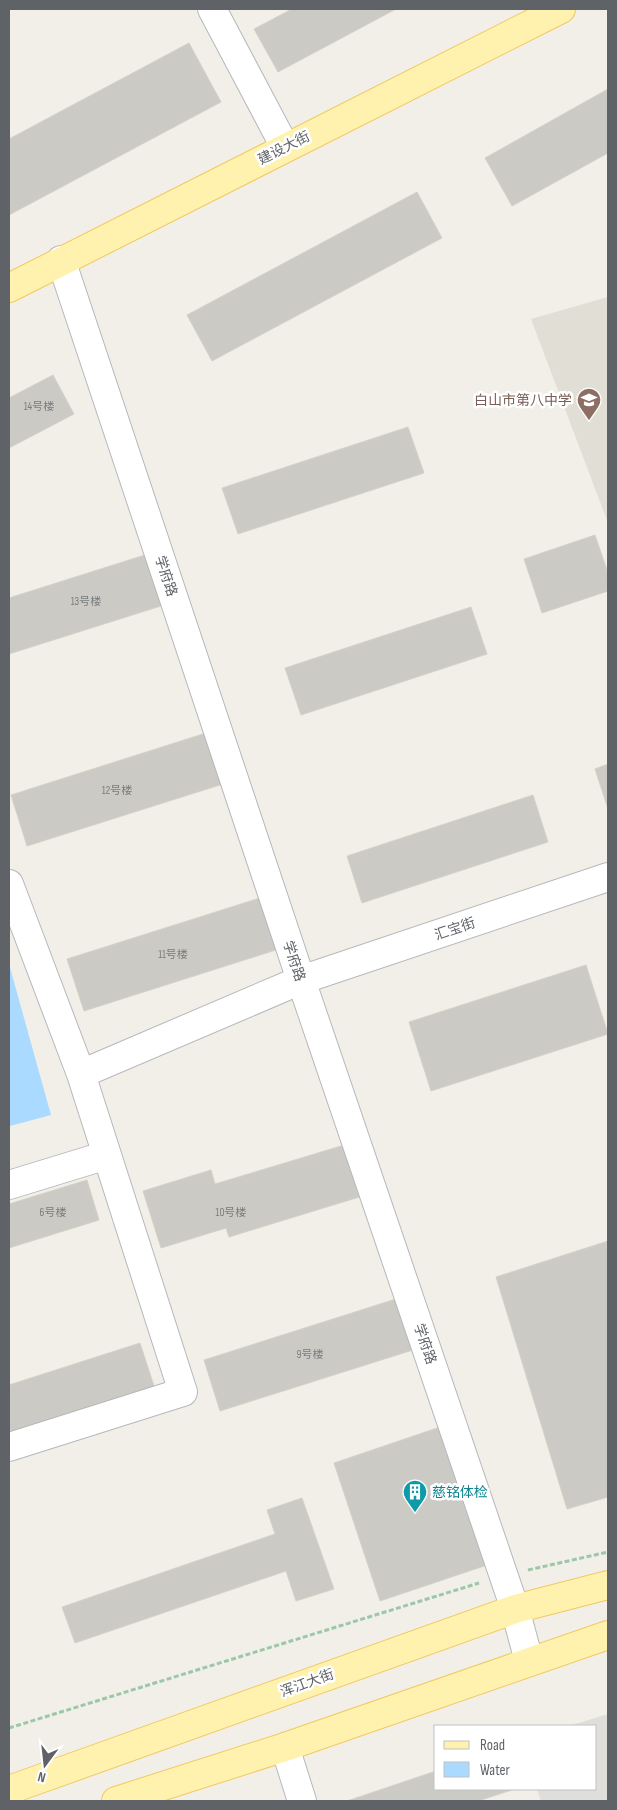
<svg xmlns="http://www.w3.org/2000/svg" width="617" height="1810" font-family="'Sofia Sans Condensed','Noto Sans SC',sans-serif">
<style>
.industrial{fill:#e0deda}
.education{fill:#e1ded6}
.water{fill:#aadaff}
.building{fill:#cccac5;stroke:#d6d1c6}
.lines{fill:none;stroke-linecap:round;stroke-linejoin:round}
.minor-casing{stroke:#b5b8bc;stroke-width:30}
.major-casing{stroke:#f2c960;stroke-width:30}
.path{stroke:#9cc7a9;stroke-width:3;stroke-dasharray:5 2.5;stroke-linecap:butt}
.minor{stroke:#fff;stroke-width:28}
.major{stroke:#fff2af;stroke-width:28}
.labels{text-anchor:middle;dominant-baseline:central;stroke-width:5;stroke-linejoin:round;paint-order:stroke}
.number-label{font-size:11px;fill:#7a7d7f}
.street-label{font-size:14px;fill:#5f6368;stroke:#fff}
.education-label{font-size:14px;fill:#785e54;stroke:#fff;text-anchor:end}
.culture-label{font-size:14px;fill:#0d838f;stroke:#fff;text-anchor:start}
</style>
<rect width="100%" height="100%" fill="#f1efe8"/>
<!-- industrial -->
<path class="industrial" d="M608 1714V1801H541L537 1789H596V1726H569Z"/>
<!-- education -->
<path class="education" d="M608 297V523L531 319Z"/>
<!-- water -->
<path class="water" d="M9 964 51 1115 10 1126 9 1125Z"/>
<!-- building -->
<path class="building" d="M292 9H396L278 72 254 29Z
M189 43 221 102 9 215V139Z
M608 89V153L512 206 485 158Z
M417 192 442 238 212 361 187 315Z
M53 375 74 414 9 448V398Z
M408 427 424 473 238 534 222 488Z
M595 535 608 573V591L542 613 524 559Z
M148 554 164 605 9 654V598Z
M471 607 487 654 301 715 285 668Z
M206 733 223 784 27 846 11 795Z
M608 764V809L595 769Z
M533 795 548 842 362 903 347 856Z
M263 897 279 949 84 1011 67 959Z
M586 965 608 1034 431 1091 409 1022Z
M351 1143 366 1195 229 1237 226 1228 161 1248 143 1191 211 1170 215 1184Z
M87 1180 99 1220 9 1248V1204Z
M608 1241V1497L567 1509 496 1277Z
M399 1298 416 1349 220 1411 204 1360Z
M140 1343 155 1389 9 1436V1385Z
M449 1424 496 1562 380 1601 334 1463Z
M302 1498 334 1589 296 1601 286 1571 75 1643 62 1607 275 1534 267 1510Z
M436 1771V1789H515L478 1801H347Z"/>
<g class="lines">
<defs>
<path id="minor" d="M212 9 285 147
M61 260 301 980 515 1609 529 1661
M9 884 81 1074 301 980 608 877
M9 1185 107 1155
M9 1447 183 1392 81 1074
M285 1747 302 1801"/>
<path id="major" d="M9 288 561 9
M9 1790 515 1609 608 1585
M116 1801 285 1747 608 1635"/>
</defs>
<!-- minor casing -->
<use href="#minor" class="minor-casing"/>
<!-- major casing -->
<use href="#major" class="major-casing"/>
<!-- path -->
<path class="path" d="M528 1570 608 1552
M9 1728 479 1583"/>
<!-- minor -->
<use href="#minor" class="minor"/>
<!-- major -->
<use href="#major" class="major"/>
</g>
<!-- icons -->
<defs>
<symbol id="school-pin" viewBox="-11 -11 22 30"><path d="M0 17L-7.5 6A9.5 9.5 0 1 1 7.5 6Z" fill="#8d6e63" stroke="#fff"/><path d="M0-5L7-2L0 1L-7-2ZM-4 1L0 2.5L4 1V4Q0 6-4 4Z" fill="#fff"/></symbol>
<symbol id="building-pin" viewBox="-11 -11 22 30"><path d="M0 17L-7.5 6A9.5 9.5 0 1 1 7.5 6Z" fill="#0f9aa8" stroke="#fff"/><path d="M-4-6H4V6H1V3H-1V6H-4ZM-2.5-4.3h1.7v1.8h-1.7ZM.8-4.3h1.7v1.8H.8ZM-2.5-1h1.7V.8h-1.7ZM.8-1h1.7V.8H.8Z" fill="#fff"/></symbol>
</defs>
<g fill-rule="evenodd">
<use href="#school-pin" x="575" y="386" width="28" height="38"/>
<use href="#building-pin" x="401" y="1478" width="28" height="38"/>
</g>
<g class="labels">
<!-- number labels -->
<g class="number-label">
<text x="39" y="406">14号楼</text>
<text x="86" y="601">13号楼</text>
<text x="117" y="790">12号楼</text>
<text x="173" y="954">11号楼</text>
<text x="53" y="1212">6号楼</text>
<text x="231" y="1212">10号楼</text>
<text x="310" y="1354">9号楼</text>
</g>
<!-- street labels -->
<g class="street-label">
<text transform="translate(284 148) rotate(-27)">建设大街</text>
<text transform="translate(166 576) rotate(72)">学府路</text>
<text transform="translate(455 929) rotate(-19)">汇宝街</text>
<text transform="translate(294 961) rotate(72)">学府路</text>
<text transform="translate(425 1344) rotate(71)">学府路</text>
<text transform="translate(307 1683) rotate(-20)">浑江大街</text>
</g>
<!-- education labels -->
<g class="education-label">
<text x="572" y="400">白山市第八中学</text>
</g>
<!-- culture labels -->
<g class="culture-label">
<text x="432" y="1492">慈铭体检</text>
</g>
</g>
<!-- border -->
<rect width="617" height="1810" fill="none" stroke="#5f6368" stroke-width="20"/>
<!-- legend -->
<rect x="434" y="1725" width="162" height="65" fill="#ffffff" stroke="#bfc1c3"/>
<rect x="444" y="1741" width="25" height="8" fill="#fff2af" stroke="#bfc1c3"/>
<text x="480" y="1750" font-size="15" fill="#5f6368">Road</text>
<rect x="444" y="1762" width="25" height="15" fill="#aadaff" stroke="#bfc1c3"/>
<text x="480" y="1775" font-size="15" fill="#5f6368">Water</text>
<!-- north arrow -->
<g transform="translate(45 1765) rotate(195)" stroke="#ffffff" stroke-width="4" paint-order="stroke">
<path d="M0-4L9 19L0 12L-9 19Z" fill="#5f6368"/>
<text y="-8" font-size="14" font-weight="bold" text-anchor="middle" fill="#5f6368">N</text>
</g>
</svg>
